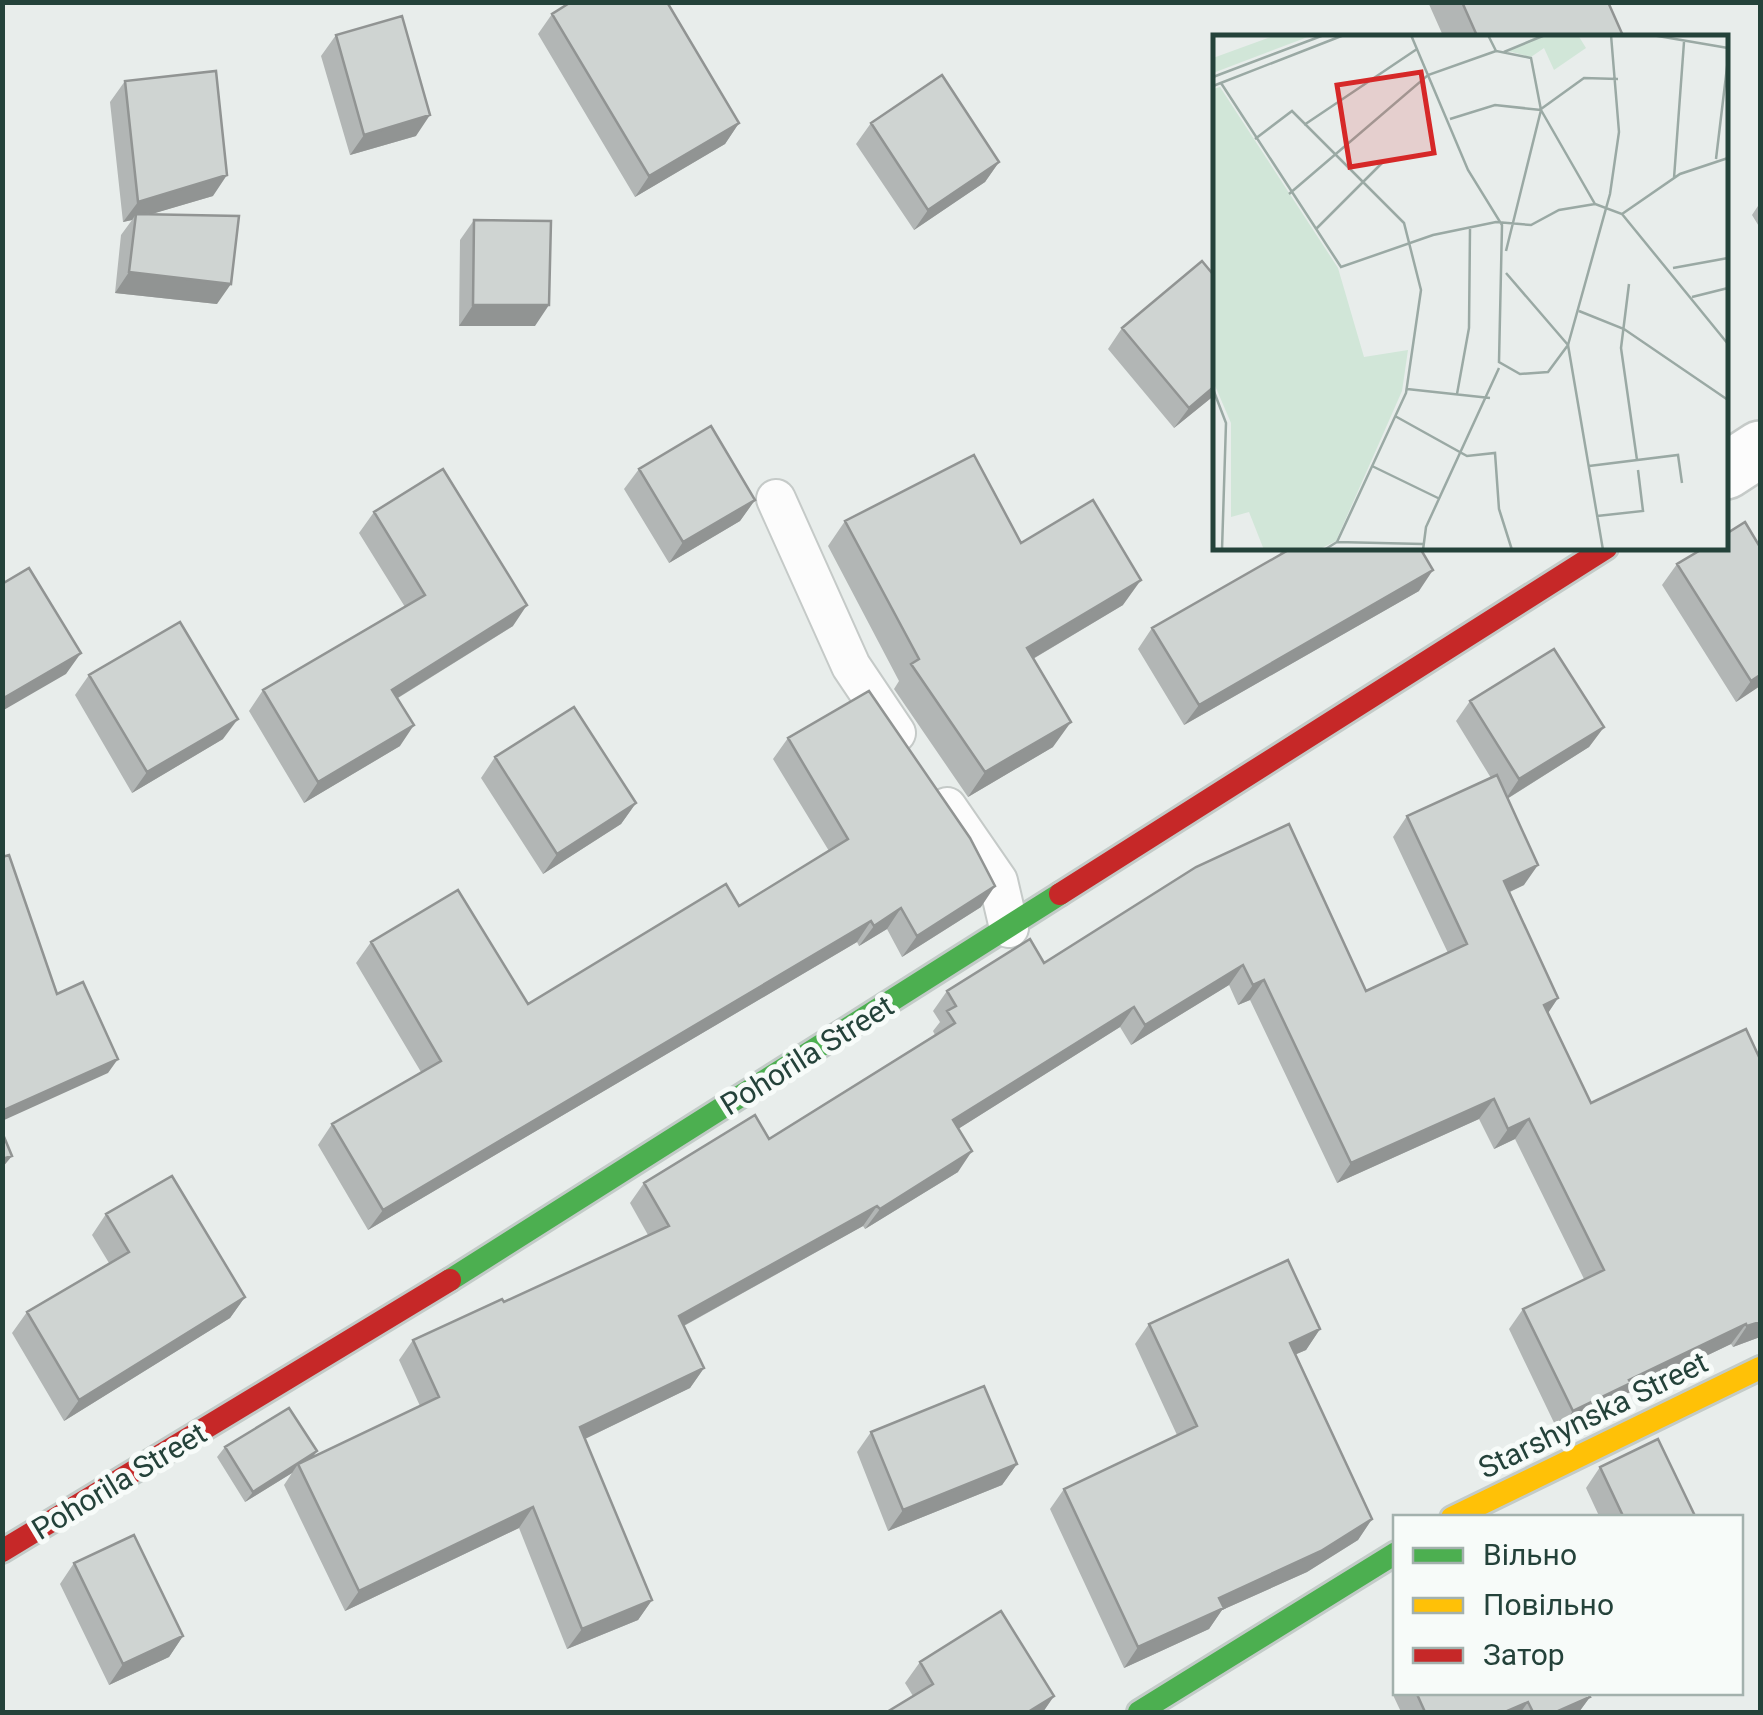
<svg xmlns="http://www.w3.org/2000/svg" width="1763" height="1715" font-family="Roboto,sans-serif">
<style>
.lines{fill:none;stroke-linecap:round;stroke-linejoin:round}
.lane-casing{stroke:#c5cac8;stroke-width:42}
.street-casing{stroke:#c5cac8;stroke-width:60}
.fast-casing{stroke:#c3cbc8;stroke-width:28}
.slow-casing{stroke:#c3cbc8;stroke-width:28}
.jam-casing{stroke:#c3cbc8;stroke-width:28}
.lane{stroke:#fcfcfc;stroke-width:38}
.street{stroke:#fcfcfc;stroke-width:55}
.fast{stroke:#4caf50;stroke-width:22}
.slow{stroke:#ffc107;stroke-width:22}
.jam{stroke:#c62828;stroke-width:22}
.wall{fill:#b2b6b5}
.shaded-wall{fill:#919493}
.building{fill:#cfd4d2;stroke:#919493;stroke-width:2.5}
.labels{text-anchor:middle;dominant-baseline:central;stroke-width:10;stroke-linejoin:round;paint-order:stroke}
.street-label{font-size:30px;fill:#24423a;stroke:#f7fbf9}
.inset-road{fill:none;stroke:#9aa9a4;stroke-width:2.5}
.view{fill:#d62828;fill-opacity:0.15;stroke:#d62828;stroke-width:5}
.inset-edge{fill:none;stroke:#24423a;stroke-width:5}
</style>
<rect width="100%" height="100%" fill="#e8edeb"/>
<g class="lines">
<defs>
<path id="lane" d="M776 499 851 666 896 733
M947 807 998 881 1009 928"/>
<path id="street" d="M1726 471 1760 449"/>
<path id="fast" d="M450 1280 1060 894
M1139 1712 1396 1553"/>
<path id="slow" d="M1452 1518 1760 1368"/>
<path id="jam" d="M1060 894 1606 548
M2 1551 450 1280"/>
</defs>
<!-- lane casing -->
<use href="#lane" class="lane-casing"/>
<!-- street casing -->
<use href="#street" class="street-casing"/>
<!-- fast casing -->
<use href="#fast" class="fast-casing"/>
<!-- slow casing -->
<use href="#slow" class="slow-casing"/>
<!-- jam casing -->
<use href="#jam" class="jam-casing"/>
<!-- lane -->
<use href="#lane" class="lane"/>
<!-- street -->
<use href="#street" class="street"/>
<!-- fast -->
<use href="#fast" class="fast"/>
<!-- slow -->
<use href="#slow" class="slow"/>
<!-- jam -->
<use href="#jam" class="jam"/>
</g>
<!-- wall -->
<path class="wall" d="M1428 2H1608L1624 38H1444Z
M552 14 739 123 725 144 635 197 538 34Z
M336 35 416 136 350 155 321 56Z
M125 81 213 196 151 214 217 304 115 293 121 235 132 220 123 222 110 102Z
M871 123 999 162 985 182 914 230 856 144Z
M1760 203V228L1752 215Z
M474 220 535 326H459L460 240Z
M1122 328 1216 394 1174 428 1108 349Z
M639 469 755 500 740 521 669 563 624 489Z
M374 512 513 626 398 698 400 746 304 803 249 711 263 690 405 607 359 533Z
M845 521 1021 543 1123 605 1033 659 1053 747 968 797 894 689 899 681 828 546Z
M1283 548H1420L1419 591 1184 725 1138 649 1152 628 1279 555Z
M1677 564 1760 686 1736 702 1662 585Z
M89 675 223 739 132 793 75 695Z
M1470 701 1604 727 1589 747 1507 799 1524 885 1510 892 1558 998 1548 1013 1591 1103 1760 1059V1337L1733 1347 1731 1344 1620 1397 1616 1403 1558 1431 1509 1329 1523 1309 1584 1279 1515 1139 1494 1149 1479 1119 1337 1183 1250 1000 1238 1005 1229 985 1131 1045 1120 1027 958 1129V1172L865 1229 863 1226 684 1326 704 1368 690 1388 585 1439 652 1600 638 1620 567 1649 519 1528 345 1611 284 1485 292 1473 245 1502 217 1457 225 1447 317 1451 312 1458 420 1406 399 1360 413 1340 504 1302 648 1235 630 1203 644 1183 769 1139 935 1035 933 1031 940 1022 933 1011 947 991 1044 963 1196 867 1366 991 1448 953 1393 837 1407 816 1491 778 1456 721Z
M788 738 981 907 902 957 887 929 859 946 857 942 368 1230 318 1145 332 1124 421 1072 356 963 371 942 528 1004 739 906 829 851 773 759Z
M495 757 636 803 621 824 543 874 481 778Z
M106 1214 245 1297 230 1318 64 1421 12 1333 27 1312 109 1263 92 1235Z
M1149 1324 1320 1329 1306 1350 1296 1354 1372 1519 1358 1540 1307 1572 1222 1610 1209 1629 1124 1668 1050 1509 1064 1489 1177 1435 1135 1344Z
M871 1432 1017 1464 1002 1485 888 1531 857 1452Z
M1600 1467 1696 1518H1600L1586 1488Z
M74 1563 183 1636 169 1657 109 1685 60 1584Z
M920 1662 1054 1696 1043 1712H887L913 1696 905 1683Z
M1396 1691 1587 1692 1590 1697 1579 1712H1401L1393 1695Z"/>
<!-- shaded-wall -->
<path class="shaded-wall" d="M430 115 416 136 350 155 364 135Z
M739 123 725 144 635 197 649 176Z
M999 162 985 182 914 230 928 210Z
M227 175 213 196 135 219 136 214 132 220 123 222 138 202Z
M129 272 231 284 217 304 115 293Z
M473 305H549L535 326H459Z
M1216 385V394L1174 428 1189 408Z
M755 500 740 521 669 563 683 542Z
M1433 570 1419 591 1184 725 1199 705Z
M1141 580 1123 605 1009 673 1027 648Z
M527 605 513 626 378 710 392 690Z
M81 653 66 674 2 711V699Z
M1760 675V686L1736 702 1751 681Z
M238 719 223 739 132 793 147 772Z
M1071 722 1053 747 968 797 985 772Z
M414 725 400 746 304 803 318 782Z
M1604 727 1589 747 1505 800 1519 779Z
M636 803 621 824 543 874 557 854Z
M1538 865 1524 885 1490 901 1504 881Z
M995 886 981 907 902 957 917 936Z
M901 908 887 929 859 946 874 926Z
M871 921 857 942 368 1230 383 1210Z
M1243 965 1229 985 1131 1045 1145 1025Z
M1264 980 1250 1000 1238 1005 1253 985Z
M1558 998 1544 1019V1005Z
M1134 1007 1120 1027 939 1141 953 1120Z
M118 1059 108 1073 2 1121V1111Z
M1494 1099 1479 1119 1337 1183 1351 1163Z
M1529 1119 1515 1139 1494 1149 1508 1129Z
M972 1151 958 1172 865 1229 880 1209Z
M12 1156 2 1168V1159Z
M877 1206 863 1226 665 1336 679 1316Z
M245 1297 230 1318 64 1421 79 1400Z
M1760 1322V1337L1733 1347 1747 1326Z
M1746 1324 1731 1344 1620 1397 1616 1403 1558 1431 1573 1411 1629 1380Z
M1320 1329 1306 1350 1276 1363 1290 1343Z
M704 1368 690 1388 566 1448 580 1427Z
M317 1451 309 1462 298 1464 292 1473 245 1502 253 1492Z
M1017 1464 1002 1485 888 1531 903 1510Z
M533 1507 519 1528 345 1611 359 1591Z
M1372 1519 1358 1540 1307 1572 1222 1610 1209 1629 1124 1668 1138 1647 1219 1598Z
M652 1600 638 1620 567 1649 582 1629Z
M183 1636 169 1657 109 1685 123 1664Z
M1054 1696 1043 1712H1028Z
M1590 1697 1579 1712H1556Z
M1528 1702 1521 1712H1505Z"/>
<!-- building -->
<path class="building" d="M571 2H667L739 123 649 176 552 14Z
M1462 2H1608L1624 38H1478Z
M402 16 430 115 364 135 336 35Z
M216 71 227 175 138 202 125 81Z
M942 75 999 162 928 210 871 123Z
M136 214 239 216 231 284 129 272Z
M474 220 551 221 549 305H473Z
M1202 261 1216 278V385L1189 408 1122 328Z
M711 426 755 500 683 542 639 469Z
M974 455 1021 543 1093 500 1141 580 1027 648 1071 722 985 772 911 664 919 659 845 521Z
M443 469 527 605 392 690 414 725 318 782 263 690 425 595 374 512Z
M1745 522 1760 547V675L1751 681 1677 564 1704 548H1726V534Z
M1292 548H1420L1433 570 1199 705 1152 628Z
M29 568 81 653 2 699V584Z
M180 622 238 719 147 772 89 675Z
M1554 649 1604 727 1519 779 1470 701Z
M869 691 970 838 995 886 917 936 901 908 874 926 871 921 383 1210 332 1124 441 1061 371 942 458 890 528 1004 726 884 739 906 848 839 788 738Z
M574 707 636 803 557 854 495 757Z
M1497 775 1538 865 1504 881 1558 998 1544 1005 1591 1103 1746 1029 1760 1059V1322L1747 1326 1746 1324 1629 1380 1631 1383 1573 1411 1523 1309 1604 1270 1529 1119 1508 1129 1494 1099 1351 1163 1264 980 1253 985 1243 965 1145 1025 1134 1007 953 1120 972 1151 880 1209 877 1206 679 1316 704 1368 580 1427 652 1600 582 1629 533 1507 359 1591 298 1464 439 1397 413 1340 502 1299 504 1302 669 1226 644 1183 755 1115 769 1139 955 1023 947 1011 956 1006 947 991 1030 939 1044 963 1196 867 1289 824 1366 991 1467 944 1407 816Z
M9 855 57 994 83 982 118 1059 2 1111V857Z
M2 1132 12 1156 2 1159Z
M172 1176 245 1297 79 1400 27 1312 129 1252 106 1214Z
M1288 1260 1320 1329 1290 1343 1372 1519 1321 1551 1219 1598 1224 1608 1138 1647 1064 1489 1197 1426 1149 1324Z
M984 1386 1017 1464 903 1510 871 1432Z
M289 1408 317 1451 253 1492 225 1447Z
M1658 1439 1696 1518H1624L1600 1467Z
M134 1535 183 1636 123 1664 74 1563Z
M1001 1611 1054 1696 1028 1712H887L933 1684 920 1662Z
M1416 1692H1587L1590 1697 1556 1712H1533L1528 1702 1505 1712H1425Z"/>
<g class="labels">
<!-- street labels -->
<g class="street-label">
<text transform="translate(807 1055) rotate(-32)">Pohorila Street</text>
<text transform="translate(1593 1415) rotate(-26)">Starshynska Street</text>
<text transform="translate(119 1481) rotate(-31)">Pohorila Street</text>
</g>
</g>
<!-- overview -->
<g transform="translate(1213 35)">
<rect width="515" height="515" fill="#e8edeb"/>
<path d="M63 0H100L0 38V23ZM326 0H365L373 13 341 35 331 13 318 22 295 16ZM7 52 125 233 151 322 195 315 189 356 123 506 105 515H51L36 477 18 482V388L0 346V54Z" fill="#d1e6d8"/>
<path class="inset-road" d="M198 0 255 135 289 190 286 327 307 339 335 337 355 310 293 238M275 0 283 16 318 23 328 75 293 216M439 0 515 13M291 17 332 0M0 42 111 0M8 48 128 232 220 200 283 187 318 190 346 175 382 169M0 51 131 0M328 74 371 43 405 44M328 75 382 169 409 179 515 309M237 84 282 70 328 75M91 90 204 14M42 104 79 76 191 188 208 255 193 358 124 507 111 515M503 124 515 24M461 143 471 7M76 159 215 40 283 16M409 179 467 139 515 123M103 194 171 126M460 233 515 223M416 249 408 313 424 425M479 262 515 253M366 276 411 294 515 365M0 354 13 388 9 515M194 354 277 363M244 359 256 293 257 194M182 381 254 421 282 418 286 474 299 515M159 431 227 464M376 431 465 420 469 448M384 481 430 476 425 435M124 507 210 509M210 515 213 492 286 333M390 515 355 310 397 159 406 97 398 0"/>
<path class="view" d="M208 37 221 118 137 132 124 50Z"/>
<rect width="515" height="515" class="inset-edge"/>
</g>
<!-- border -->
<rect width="1763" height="1715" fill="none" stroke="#24423a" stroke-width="10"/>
<!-- legend -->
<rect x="1393" y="1515" width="350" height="180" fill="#f7fbf9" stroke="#a3b1ad" stroke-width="2.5"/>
<rect x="1413" y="1548" width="50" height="15" fill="#4caf50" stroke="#a3b1ad" stroke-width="2.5"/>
<text x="1483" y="1565" font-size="30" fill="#24423a">Вільно</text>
<rect x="1413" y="1598" width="50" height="15" fill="#ffc107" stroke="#a3b1ad" stroke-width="2.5"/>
<text x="1483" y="1615" font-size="30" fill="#24423a">Повільно</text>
<rect x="1413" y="1648" width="50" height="15" fill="#c62828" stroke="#a3b1ad" stroke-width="2.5"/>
<text x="1483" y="1665" font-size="30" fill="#24423a">Затор</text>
</svg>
